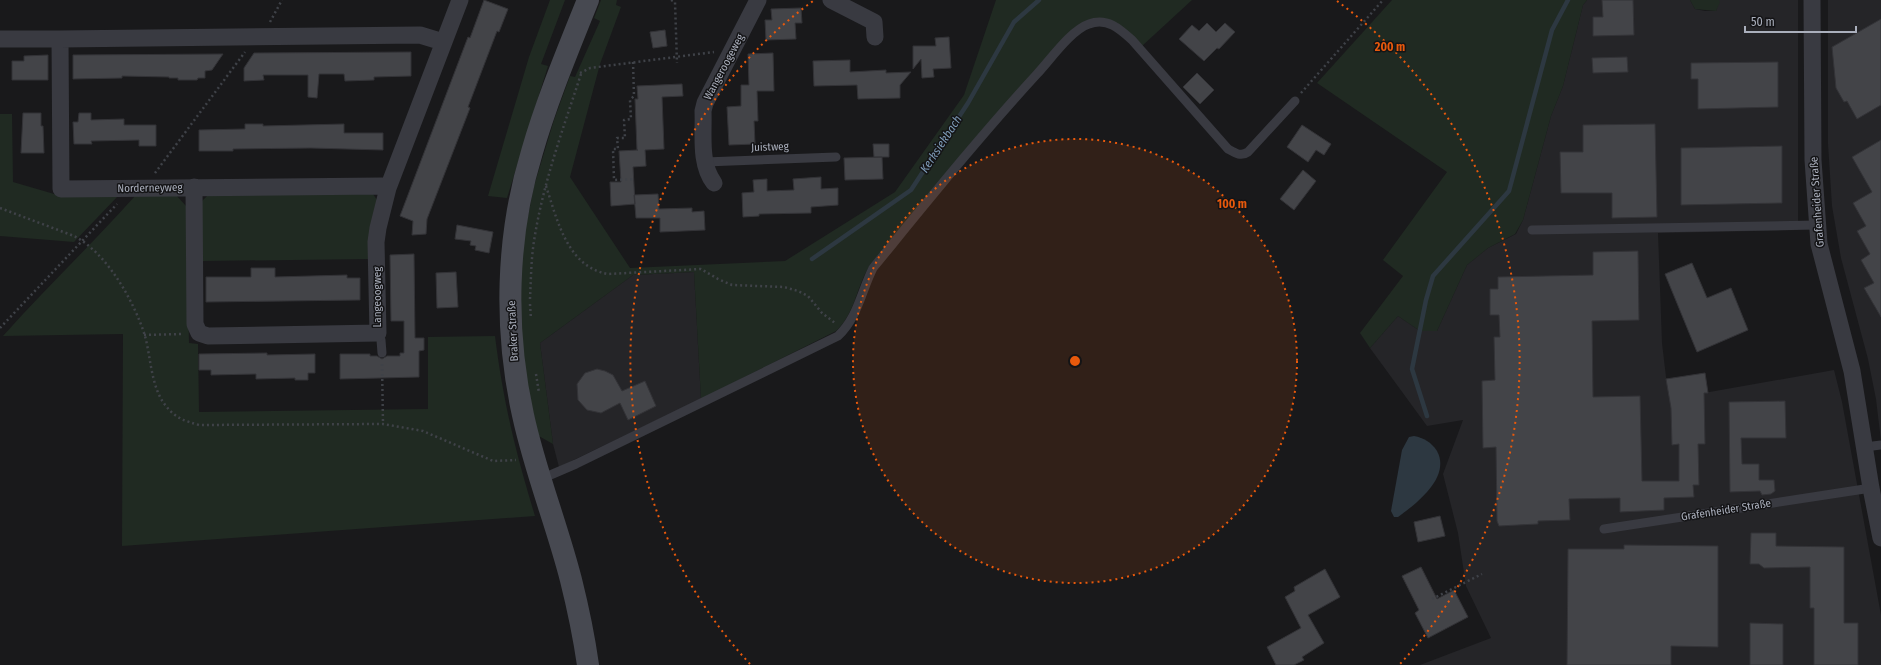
<svg xmlns="http://www.w3.org/2000/svg" width="1881" height="665" font-family="'Fira Sans Condensed',sans-serif">
<style>
.built{fill:#252528}
.green{fill:#202a22}
.water{fill:#2d3841}
.lines{fill:none;stroke-linecap:round;stroke-linejoin:round}
.stream{stroke:#2d3841;stroke-width:4.5}
.building{fill:#434448;stroke:#333337}
.path{stroke:#3f4248;stroke-width:2.5;stroke-dasharray:2 3;stroke-linecap:butt}
.service{stroke:#393a41;stroke-width:9}
.minor{stroke:#393a41;stroke-width:17}
.secondary{stroke:#474951;stroke-width:22}
.ring{fill:none;stroke:#e8590c;stroke-width:2;stroke-dasharray:2 4}
.labels{text-anchor:middle;dominant-baseline:central;stroke-width:3;stroke-linejoin:round;paint-order:stroke}
.street-label{font-size:11px;fill:#aaafbc;stroke:#141416}
.water-label{font-size:12px;font-style:italic;fill:#7f9db9;stroke:#141416}
.centre{fill:#e8590c;stroke:#141416;stroke-width:2}
.ring-label{font-size:12px;text-anchor:middle;font-weight:bold;fill:#e8590c;stroke:#141416;stroke-width:3;stroke-linejoin:round;paint-order:stroke}
</style>
<rect width="100%" height="100%" fill="#19191b"/>
<!-- built -->
<path class="built" d="M1587 0H1690L1695 9 1705 11H1716L1719 0H1798V230L1658 233 1662 343 1666 377 1670 399 1834 370 1842 402 1881 615V665H1420L1491 638 1466 586 1458 533 1443 474 1463 420 1427 426 1370 348 1398 316 1420 331H1437L1467 265 1488 248 1516 234 1523 220 1551 116 1563 86 1583 5Z
M1828 0H1881V441L1876 399 1868 359 1841 258 1832 206 1828 144Z
M694 272 701 399 559 467 553 444 540 343 633 275Z"/>
<!-- green -->
<path class="green" d="M550 0H565L541 64 548 66 507 198 488 196 529 57Z
M601 0H617L616 5 621 7 600 64 570 177 630 268 785 261 895 192 964 95 996 0H1192L1142 46C1124 27 1115 15 1088 22L870 265C856 287 855 314 836 331L701 399 694 272 633 275 540 343 553 444 537 435 521 348V251L534 186 554 120 570 76 575 77 600 21 594 18Z
M1392 0H1587L1583 5 1563 86 1551 116 1523 220 1515 234 1488 248 1467 265 1437 331H1420L1398 316 1370 348 1360 333 1403 276 1383 260 1447 172 1317 83Z
M1690 0H1719L1720 2 1716 11 1695 9Z
M0 114H12L13 182 61 196H118L74 242 0 236Z
M371 191 377 200 371 259 201 261 202 201 208 195Z
M176 195 186 206 189 343 198 344 199 412 428 409V337L495 336C503 401 516 454 535 516L122 546 123 334 3 336C46 288 92 244 135 196Z"/>
<!-- water -->
<path class="water" d="M1414 436C1424 438 1431 442 1437 451 1451 477 1417 503 1398 517H1394L1391 511 1402 450 1409 437Z"/>
<g class="lines">
<!-- stream -->
<path class="stream" d="M812 259 911 190 968 103 1014 22 1039 0
M1427 416 1412 369 1426 300 1433 276 1509 191 1552 30 1568 0"/>
</g>
<!-- building -->
<path class="building" d="M484 0 508 9 499 32 497 31 468 107 470 108 427 219 426 234 412 235 413 221 400 216 468 37 470 38Z
M1602 0H1633L1634 35 1593 36V17H1603Z
M801 8 802 23H795L796 39 766 40 765 20H772L771 9Z
M1881 19V105L1857 119 1847 101 1844 102 1836 88 1832 47Z
M1207 23 1216 32 1225 23 1235 32 1219 49 1217 48 1204 61 1179 39 1192 25 1199 31Z
M665 30 667 46 653 48 650 32Z
M949 37 951 68 933 69 934 77 922 78 921 59 913 69V46H936L935 38Z
M411 52V76L374 77V80L345 81 344 74H319L317 98 308 97V75H263L264 80 244 81V68L254 53Z
M773 53 774 91H757L758 121H754L755 144 729 145 727 107 741 106V85H749L748 54Z
M223 54 212 70 205 71V78H198L197 80H178V78H169V77L122 76V78L73 79V55Z
M48 55V80H12V61H24V56Z
M1627 57 1628 72 1593 73 1592 58Z
M850 60V72L886 70V73L911 72 900 85V98L858 99 857 85 814 86 813 61Z
M1778 62V107L1698 109V79H1691V63Z
M1197 73 1214 90 1200 104 1183 87Z
M682 84 683 96 662 97 664 149 645 150 646 166 633 167 635 204 611 206 610 182H621L619 151 638 150H637L635 99H638L637 86Z
M23 113H41V126H43L44 153H21Z
M79 113H91V120L124 119V125H156V146H139V140L91 141 92 144H74L73 122H78Z
M245 124H263V126L344 124V133H383V150L311 148 233 149V151H199V130L245 129Z
M1655 124 1657 217 1612 218V193H1561L1560 152H1583V125Z
M1302 125 1331 144 1324 155 1316 150 1308 162 1287 147Z
M1881 140V317L1864 288 1874 283 1861 260 1870 254 1857 231 1866 226 1853 203 1872 192 1852 157Z
M873 144H889V157H874Z
M1782 146V203L1681 205V148Z
M882 157 883 179 845 180 844 158Z
M1303 170 1316 181 1294 210 1280 199Z
M821 177V189L838 188V205L811 207V213L759 214V216L743 217 742 193 754 192 753 180 767 179V191L794 190 793 179Z
M658 194 659 209 692 208V212L704 211 705 230 660 232V218H636L634 195Z
M457 225 493 232 489 253 475 250 476 246 470 245 471 241 455 239Z
M1638 251 1639 320 1592 321 1593 397 1640 396 1642 481H1679V444L1672 445 1671 408 1666 379 1705 373 1708 393H1704L1705 444H1698L1699 485H1693L1694 497 1664 498V510L1620 512V498L1569 499 1570 520 1538 521V524L1499 526 1497 521 1496 447 1483 448 1482 381 1495 380 1494 337H1500L1499 315H1490V289H1498V277L1593 275V252Z
M414 254 415 338H424V350L419 351V377L340 379V354H370V356H377L382 359 387 356H400V353H404V321H391L390 255Z
M1692 263 1707 298 1731 288 1748 330 1697 352 1665 274Z
M251 268H275V277L347 275V278H360V300L206 302V277H251Z
M456 272 458 307 437 308 436 273Z
M267 353V355L315 354V373H308V380H295V378L256 379V374L211 375V370H199V354Z
M597 369 605 371 613 375 622 391 645 381 656 406 628 420 620 403 601 413 587 410 578 400 577 384 585 373Z
M1785 401 1786 438H1741L1742 464H1759V480H1774L1775 491 1771 494 1762 495 1760 491 1730 492 1729 402Z
M1440 516 1445 536 1418 542 1414 522Z
M1751 533H1776V546L1844 547V623H1858V665H1814V608H1810V567L1764 568 1759 564H1750Z
M1624 545 1718 546V647L1671 646V665H1567L1568 549H1624Z
M1421 567 1437 599 1454 590 1468 617 1428 638 1415 613 1419 610 1402 576Z
M1325 569 1340 597 1308 615 1324 643 1302 657 1304 660 1294 665H1276L1267 647 1301 628 1285 597 1295 591 1294 587Z
M1750 623 1783 624V665H1750Z"/>
<g class="lines">
<!-- path -->
<path class="path" d="M671 0 675 2 677 63
M270 22 282 0
M633 62 634 96 630 100 631 119 624 120 625 138H617L618 149H613L614 180 635 179
M580 73 590 68 714 52
M1301 93 1383 0
M155 173 245 52
M546 186C557 219 567 267 608 274L701 269 718 279 732 285 784 287 798 291 808 296 822 313 835 323
M0 208 74 236C107 253 134 301 145 336 151 358 151 388 166 406 175 418 185 421 199 425L383 424 423 431 493 461 516 460
M530 299C531 280 531 260 534 241 543 183 563 129 581 74
M530 304 531 319
M0 328 117 204
M144 335 182 334
M382 364 383 424
M536 374 539 393
M1432 599 1482 574"/>
<!-- service -->
<path class="service" d="M705 162 836 157
M1532 230 1816 225
M378 333 381 340 382 353
M1865 447 1881 445
M541 479 576 464 838 336C858 317 861 292 873 268 927 202 980 136 1037 74 1051 59 1071 30 1089 24 1107 17 1120 29 1132 40L1228 149C1235 153 1241 157 1248 152L1295 101
M1604 529 1871 488"/>
<!-- minor -->
<path class="minor" d="M831 0 874 22 875 37
M1812 0 1813 160 1819 244 1852 371 1871 488 1881 538
M0 39H60
M714 183C699 163 704 134 703 111L705 103 758 0
M194 187 195 324 199 333 208 336 378 333 376 242 378 228 388 188 460 0
M388 188 382 186 61 189 60 39 420 35 443 42"/>
<!-- secondary -->
<path class="secondary" d="M588 665C584 637 578 608 571 580 557 525 535 471 523 415 504 329 506 236 532 152 547 100 568 50 588 0"/>
</g>
<!-- distance rings -->
<circle cx="1075" cy="361" r="222" fill="#e8590c" fill-opacity=".12"/>
<g class="ring">
<circle cx="1075" cy="361" r="222"/>
<path d="M750 664A445 445 0 0 1 813 1M1337 1A445 445 0 0 1 1400 664"/>
</g>
<g class="labels">
<!-- street labels -->
<g class="street-label">
<text transform="translate(724 67) rotate(-62)">Wangeroogeweg</text>
<text transform="translate(770 147) rotate(-2)">Juistweg</text>
<text transform="translate(150 188) rotate(-1)">Norderneyweg</text>
<text transform="translate(1817 202) rotate(-94)">Grafenheider Straße</text>
<text transform="translate(377 297) rotate(-90)">Langeoogweg</text>
<text transform="translate(513 331) rotate(-93)">Braker Straße</text>
<text transform="translate(1726 510) rotate(-9)">Grafenheider Straße</text>
</g>
<!-- water labels -->
<g class="water-label">
<text transform="translate(941 144) rotate(-57)">Kerksiekbach</text>
</g>
</g>
<circle cx="1075" cy="361" r="6" class="centre"/>
<g class="ring-label">
<text x="1390" y="51">200 m</text>
<text x="1232" y="208">100 m</text>
</g>
<!-- scale -->
<path d="M1745 26v6h111v-6" fill="none" stroke="#aaafbc" stroke-width="2"/>
<text x="1751" y="26" font-size="12" fill="#aaafbc" stroke="#141416" stroke-width="3" paint-order="stroke">50 m</text>
</svg>
